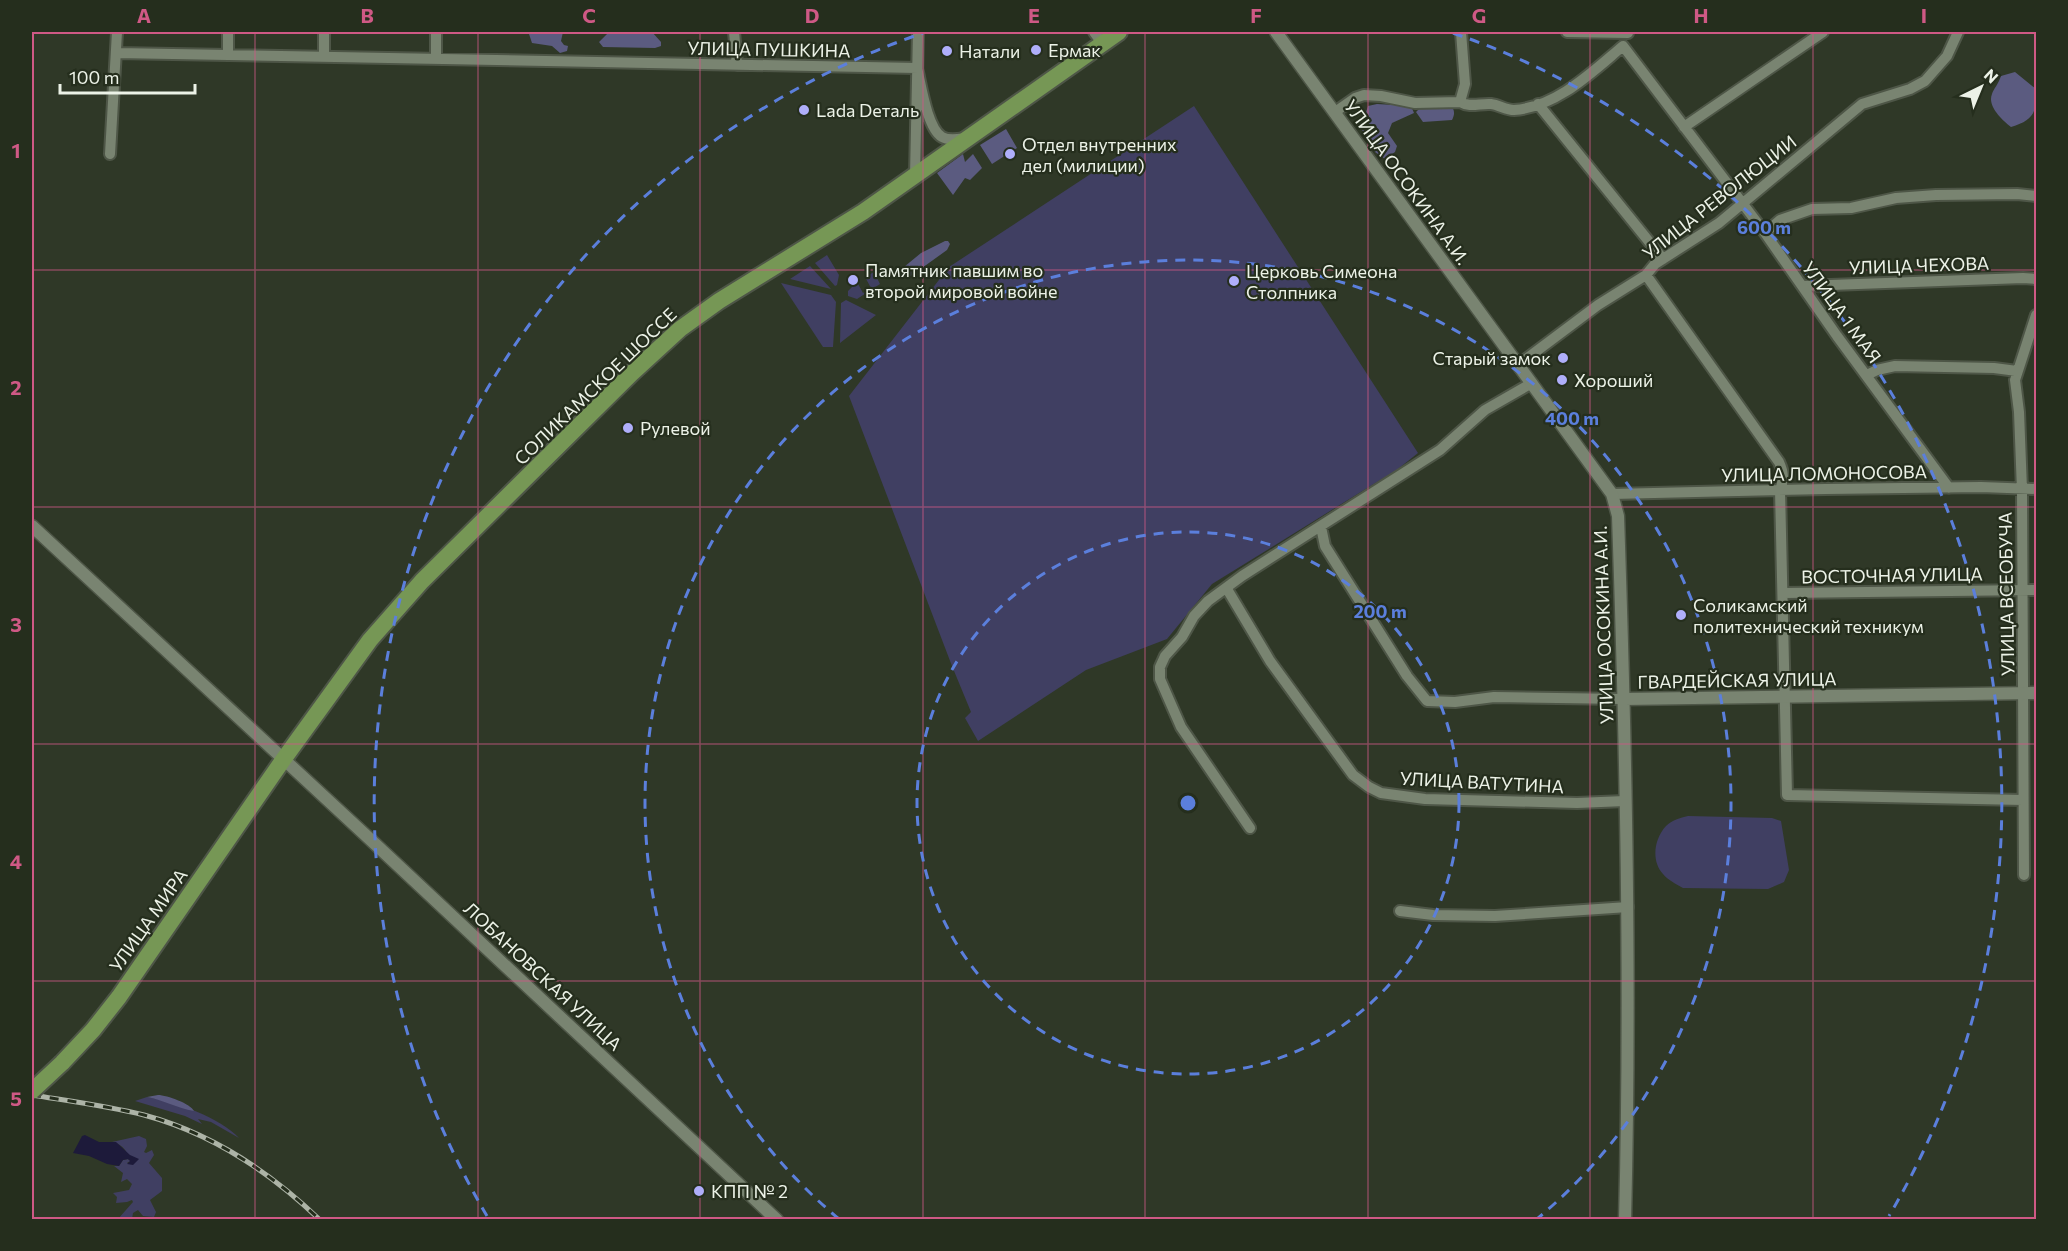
<svg xmlns="http://www.w3.org/2000/svg" width="2068" height="1251" font-family="Commissioner,sans-serif">
<style>
.green{fill:#403f62}
.forest{fill:#5b5b80}
.water{fill:#1d1a3a}
.lines{fill:none;stroke-linecap:round;stroke-linejoin:round}
.minor-casing{stroke:#4e5647;stroke-width:14}
.tertiary-casing{stroke:#4e5647;stroke-width:15}
.trunk-casing{stroke:#4e5647;stroke-width:20}
.minor{stroke:#798471;stroke-width:10}
.tertiary{stroke:#798471;stroke-width:12}
.trunk{stroke:#769755;stroke-width:16}
.rail-casing{stroke:#adb4a7;stroke-width:5}
.rail{stroke:#252e1d;stroke-width:3;stroke-dasharray:9;stroke-linecap:butt}
.trunk-bridge-casing{stroke:#4e5647;stroke-width:20;stroke-linecap:butt}
.trunk-bridge{stroke:#769755;stroke-width:16}
.grid{fill:none;stroke:#cf5985;stroke-width:1.5;stroke-opacity:0.55}
.ring{fill:none;stroke:#5b7fdc;stroke-width:3;stroke-dasharray:10 8}
.poi-dot{fill:#afaefa;stroke:#252e1d;stroke-width:2}
.labels{text-anchor:middle;dominant-baseline:central;stroke-width:4.5;stroke-linejoin:round;paint-order:stroke}
.street-label{font-size:18px;fill:#ecf2e7;stroke:#252e1d}
.poi-label{font-size:18px;fill:#ecf2e7;stroke:#252e1d;text-anchor:start}
.centre{fill:#5b7fdc;stroke:#252e1d;stroke-width:3}
.ring-label{font-size:18px;text-anchor:middle;font-weight:bold;fill:#5b7fdc;stroke:#252e1d;stroke-width:4.5;stroke-linejoin:round;paint-order:stroke}
.neatline{fill:none;stroke:#cf5985;stroke-width:2}
.grid-label{font-size:20px;text-anchor:middle;font-weight:bold;fill:#cf5985}
</style>
<rect width="100%" height="100%" fill="#2f3827"/>
<!-- green -->
<path class="green" d="M1194 106 1418 453 1398 469 1212 584 1167 639 1086 670 978 741 965 718 971 712 952 666 849 396 949 267Z
M827 255 839 275 837 285 835 286 815 263Z
M810 266 831 289 790 279Z
M874 272 880 284 857 299 848 296V291L857 282 863 293 871 288 865 277Z
M781 283 831 295 836 302 833 347H823Z
M846 300 876 315 840 343 841 303Z
M1688 816 1772 818 1781 821 1789 870 1784 882 1768 889 1683 888C1676 884 1668 880 1663 874 1651 861 1654 839 1666 826 1672 820 1680 818 1688 816Z
M147 1097C174 1101 221 1118 239 1138L211 1122 198 1119 202 1124 185 1116 135 1101Z
M139 1136 146 1139 147 1146 144 1152 146 1153 152 1150 154 1155 149 1163 162 1178V1191L150 1200 156 1212 154 1217 143 1216 138 1210 133 1213 132 1219H118L133 1202 132 1200 127 1202 116 1203 117 1197 113 1193 129 1190 132 1184 127 1179 121 1182 123 1173 114 1166H119L123 1160 128 1159 130 1161 127 1163 130 1164C129 1154 124 1144 112 1142Z"/>
<!-- forest -->
<path class="forest" d="M537 32H563L561 41 564 45 568 46 567 51 560 53 552 46 532 43 529 34Z
M609 32H652L661 42V46L655 48 603 47 599 42Z
M2015 72 2036 89C2037 112 2034 120 2011 127 2002 120 1987 106 1992 94 1994 88 1998 85 2001 76Z
M1377 104 1411 106 1414 113 1392 123 1388 133 1397 146 1395 152 1385 159 1375 152 1361 128 1368 106Z
M1450 104C1455 110 1455 114 1452 120L1423 122 1416 112 1421 107C1432 105 1440 109 1450 104Z
M1006 129 1017 148 992 164 980 145Z
M963 154 965 162 973 154 982 168 970 180 965 178 953 195 937 173Z
M945 241H948L950 244 947 250 908 278 903 274 904 267 921 253Z
M158 1095C167 1095 191 1104 194 1111 177 1108 163 1100 147 1097Z"/>
<!-- water -->
<path class="water" d="M85 1135 99 1142H116L130 1155 139 1159 133 1165 127 1164 130 1161 128 1159 123 1160 119 1166 107 1164 89 1156 73 1153 82 1136Z"/>
<g class="lines">
<defs>
<path id="minor" d="M228 32V55
M436 32V59
M734 32 737 65
M1094 32 1102 43
M1567 32 1628 33
M1623 46 1765 233 1837 336 1949 488
M117 53 917 68C921 84 927 128 942 137 949 141 958 139 966 138
M324 57V32
M1460 102C1470 108 1480 103 1491 104 1499 105 1506 110 1514 110 1557 107 1592 72 1623 46
M1538 104 1663 259
M1335 112 1355 98 1364 95 1381 96 1415 103 1460 102 1465 84 1461 32
M1684 127 1823 32
M110 154 117 32
M915 176 918 32
M1765 233 1780 220 1812 209 1851 208 1896 198 1936 195 2017 194 2036 196
M1646 275 1779 462C1784 473 1784 479 1780 490L1787 795 2023 800
M1803 286 2023 278 2036 279
M1518 365 1598 305 1646 275 1655 264 1719 223 1862 104 1910 89 1925 81 1947 56 1958 32
M1867 375 1877 370 1895 366 1994 368 2017 371
M1612 494 1826 489 1981 487 2036 489
M1321 527 1325 546 1407 676 1427 701 1455 702 1494 697 1624 699
M1227 589 1270 661 1353 775 1369 787 1381 793 1425 799 1577 803 1625 801
M1783 593 2036 590
M1250 828 1181 727 1160 679V667L1165 656 1182 637 1194 616 1208 601 1242 576 1440 450 1485 410 1532 383
M2024 875 2022 490 2019 412 2015 380 2036 315
M1400 911 1433 915 1495 916 1628 907"/>
<path id="tertiary" d="M1276 32 1612 494 1618 516C1626 750 1631 985 1625 1220
M32 526 373 842 777 1220
M1624 699 2036 693"/>
<path id="trunk" d="M62 1063 93 1030 119 997 283 760 370 640 422 581 632 373 680 329 719 301 863 212 1119 32"/>
</defs>
<!-- minor casing -->
<use href="#minor" class="minor-casing"/>
<!-- tertiary casing -->
<use href="#tertiary" class="tertiary-casing"/>
<!-- trunk casing -->
<use href="#trunk" class="trunk-casing"/>
<!-- minor -->
<use href="#minor" class="minor"/>
<!-- tertiary -->
<use href="#tertiary" class="tertiary"/>
<!-- trunk -->
<use href="#trunk" class="trunk"/>
<defs>
<path id="rail" d="M32 1095C69 1101 107 1106 144 1115 211 1133 270 1172 320 1220"/>
</defs>
<!-- rail casing -->
<use href="#rail" class="rail-casing"/>
<!-- rail -->
<use href="#rail" class="rail"/>
<defs>
<path id="trunk-bridge" d="M32 1091 62 1063"/>
</defs>
<!-- trunk-bridge casing -->
<use href="#trunk-bridge" class="trunk-bridge-casing"/>
<!-- trunk-bridge -->
<use href="#trunk-bridge" class="trunk-bridge"/>
</g>
<!-- grid -->
<path class="grid" d="M255 32V1220M478 32V1220M700 32V1220M923 32V1220M1145 32V1220M1368 32V1220M1590 32V1220M1813 32V1220M32 270H2036M32 507H2036M32 744H2036M32 981H2036"/>
<!-- distance rings -->
<g class="ring">
<circle cx="1188" cy="803" r="271"/>
<path d="M839 1219A543 543 0 1 1 1537 1219"/>
<path d="M487 1216A814 814 0 0 1 923 33M1453 33A814 814 0 0 1 1889 1216"/>
</g>
<!-- markers -->
<g class="poi-dot">
<circle cx="1036" cy="50" r="6"/>
<circle cx="947" cy="51" r="6"/>
<circle cx="804" cy="110" r="6"/>
<circle cx="1010" cy="154" r="6"/>
<circle cx="853" cy="280" r="6"/>
<circle cx="1234" cy="281" r="6"/>
<circle cx="1563" cy="358" r="6"/>
<circle cx="1562" cy="380" r="6"/>
<circle cx="628" cy="428" r="6"/>
<circle cx="1681" cy="615" r="6"/>
<circle cx="699" cy="1191" r="6"/>
</g>
<g class="labels">
<!-- street labels -->
<g class="street-label">
<text transform="translate(769 49) rotate(1)">УЛИЦА ПУШКИНА</text>
<text transform="translate(1407 182) rotate(54)">УЛИЦА ОСОКИНА А.И.</text>
<text transform="translate(1719 197) rotate(-38)">УЛИЦА РЕВОЛЮЦИИ</text>
<text transform="translate(1919 265) rotate(-2)">УЛИЦА ЧЕХОВА</text>
<text transform="translate(1842 312) rotate(54)">УЛИЦА 1 МАЯ</text>
<text transform="translate(595 386) rotate(-44)">СОЛИКАМСКОЕ ШОССЕ</text>
<text transform="translate(1824 473) rotate(-1)">УЛИЦА ЛОМОНОСОВА</text>
<text transform="translate(1892 575) rotate(-1)">ВОСТОЧНАЯ УЛИЦА</text>
<text transform="translate(2006 594) rotate(-91)">УЛИЦА ВСЕОБУЧА</text>
<text transform="translate(1603 625) rotate(-92)">УЛИЦА ОСОКИНА А.И.</text>
<text transform="translate(1737 680) rotate(-1)">ГВАРДЕЙСКАЯ УЛИЦА</text>
<text transform="translate(1482 782) rotate(3)">УЛИЦА ВАТУТИНА</text>
<text transform="translate(148 920) rotate(-55)">УЛИЦА МИРА</text>
<text transform="translate(543 976) rotate(43)">ЛОБАНОВСКАЯ УЛИЦА</text>
</g>
<!-- poi labels -->
<g class="poi-label">
<text x="1048" y="50">Ермак</text>
<text x="959" y="51">Натали</text>
<text x="816" y="110">Lada Dеталь</text>
<text x="1022" y="144">Отдел внутренних<tspan x="1022" dy="21">дел (милиции)</tspan></text>
<text x="865" y="270">Памятник павшим во<tspan x="865" dy="21">второй мировой войне</tspan></text>
<text x="1246" y="271">Церковь Симеона<tspan x="1246" dy="21">Столпника</tspan></text>
<text x="1551" y="358" text-anchor="end">Старый замок</text>
<text x="1574" y="380">Хороший</text>
<text x="640" y="428">Рулевой</text>
<text x="1693" y="605">Соликамский<tspan x="1693" dy="21">политехнический техникум</tspan></text>
<text x="711" y="1191">КПП № 2</text>
</g>
</g>
<circle cx="1188" cy="803" r="9" class="centre"/>
<g class="ring-label">
<text x="1764" y="234">600 m</text>
<text x="1572" y="425">400 m</text>
<text x="1380" y="618">200 m</text>
</g>
<!-- border -->
<rect width="2068" height="1251" fill="none" stroke="#252e1d" stroke-width="66"/>
<!-- north arrow -->
<g transform="translate(1981 87) rotate(43)" stroke="#252e1d" stroke-width="4.5" paint-order="stroke">
<path d="M0-4.5L10 22L0 15L-10 22Z" fill="#ecf2e7"/>
<text y="-9" font-size="16" font-weight="bold" text-anchor="middle" fill="#ecf2e7">N</text>
</g>
<!-- scale -->
<path d="M60 84v9h135v-9" fill="none" stroke="#ecf2e7" stroke-width="3"/>
<text x="69" y="84" font-size="18" fill="#ecf2e7" stroke="#252e1d" stroke-width="4.5" paint-order="stroke">100 m</text>
<rect x="33" y="33" width="2002" height="1185" class="neatline"/>
<g class="grid-label">
<text x="144" y="23">A</text>
<text x="367" y="23">B</text>
<text x="589" y="23">C</text>
<text x="812" y="23">D</text>
<text x="1034" y="23">E</text>
<text x="1256" y="23">F</text>
<text x="1479" y="23">G</text>
<text x="1701" y="23">H</text>
<text x="1924" y="23">I</text>
<text x="16" y="158">1</text>
<text x="16" y="395">2</text>
<text x="16" y="632">3</text>
<text x="16" y="869">4</text>
<text x="16" y="1106">5</text>
</g>
</svg>
